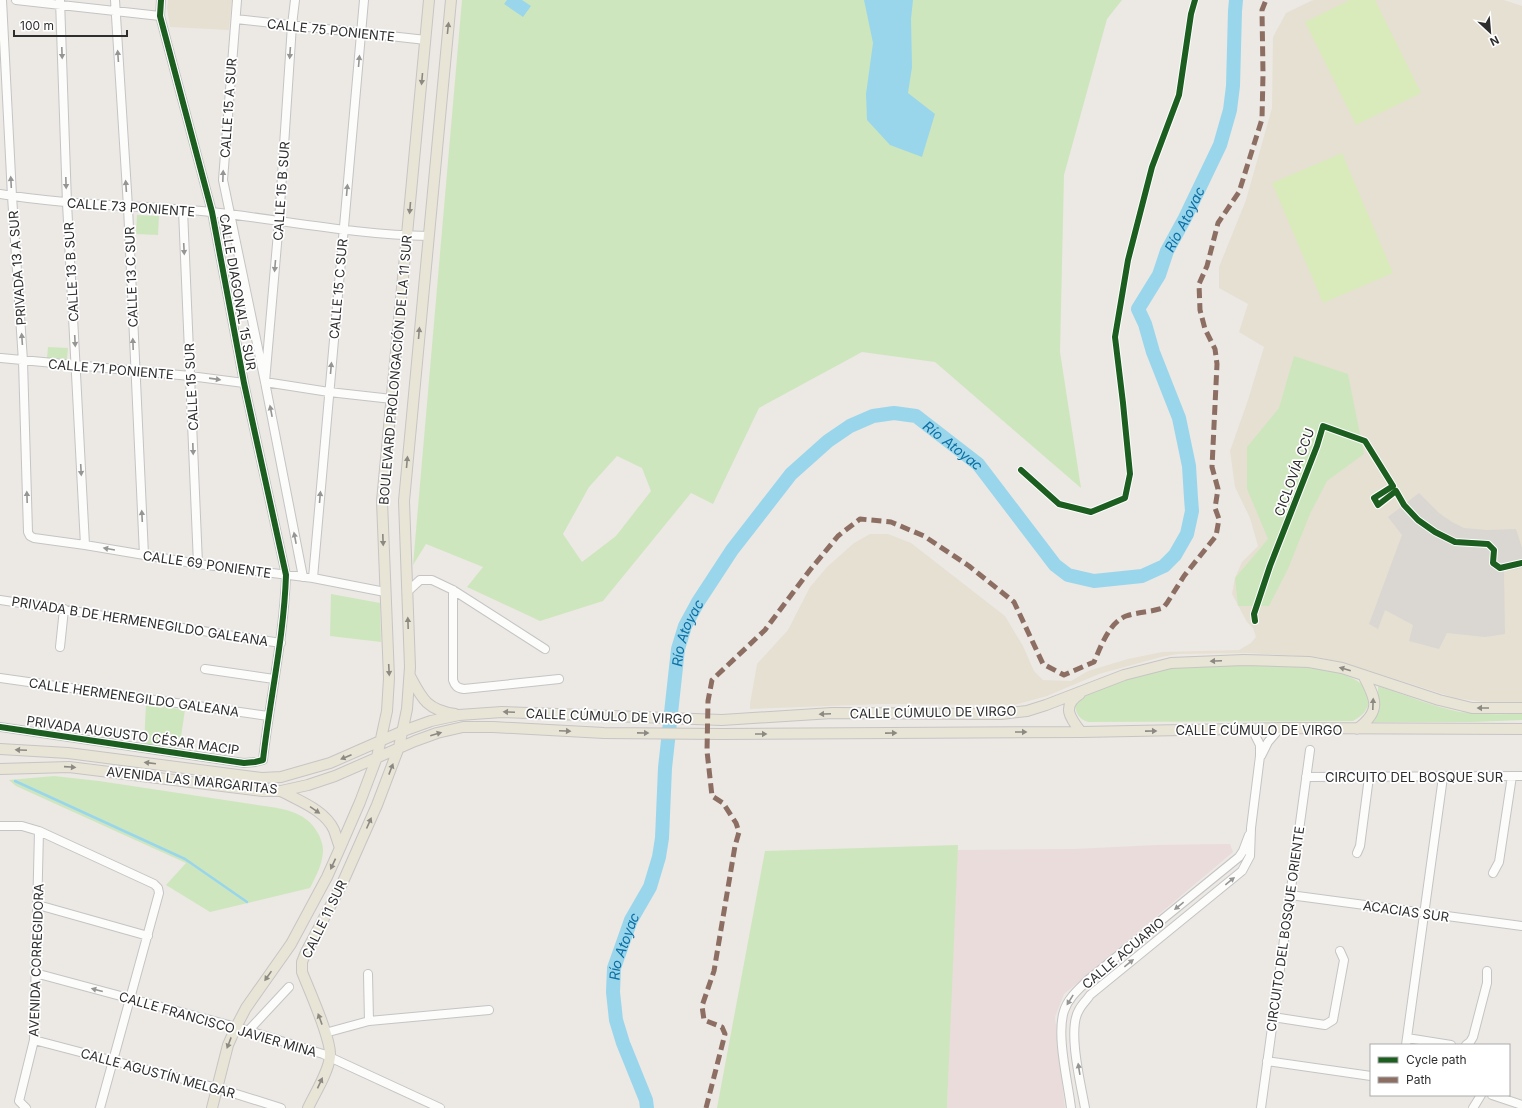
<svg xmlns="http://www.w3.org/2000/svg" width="1522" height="1108" font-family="Inter,sans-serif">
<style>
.education{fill:#e6e0d3}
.medical{fill:#e9dcdb}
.green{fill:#cee6be;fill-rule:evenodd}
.pitch{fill:#d9eabb}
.plaza{fill:#dad6d2}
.water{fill:#99d6ec}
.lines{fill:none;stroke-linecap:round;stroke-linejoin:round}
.stream{stroke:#99d6ec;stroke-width:2.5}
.river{stroke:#99d6ec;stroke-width:14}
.minor-casing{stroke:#c5c4c5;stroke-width:10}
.major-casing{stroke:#c6c5c4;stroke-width:12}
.minor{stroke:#fcfcfb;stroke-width:8}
.major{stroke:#e8e4d6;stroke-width:10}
.quiet{stroke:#8d6e63;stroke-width:5;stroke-dasharray:10 5;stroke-linecap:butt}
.cycleway-casing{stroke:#fff;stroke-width:8}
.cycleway{stroke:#1b5e20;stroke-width:6}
.oneway{fill:#8b8982}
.oneway2{fill:#959594}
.labels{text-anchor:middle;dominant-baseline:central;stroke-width:3.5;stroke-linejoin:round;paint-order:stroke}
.street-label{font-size:13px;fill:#2e2e2e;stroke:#fff}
.water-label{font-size:14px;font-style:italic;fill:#0d6fa3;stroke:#fff}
</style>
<rect width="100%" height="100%" fill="#ece8e4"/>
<!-- education -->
<path class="education" d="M168 0H232L229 30 170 27 167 8Z
M1313 0H1504L1522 6V702H1483L1455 698 1345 663 1316 657 1248 653 1178 654 1161 657 1099 674 1047 696 1014 705 881 704 750 709V704L757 664 788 630 810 587 827 567 854 543 870 534H888L911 543 1005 616 1023 646 1034 671 1043 680 1071 681 1088 671 1128 659 1162 652 1239 650 1251 643 1256 637 1253 628 1247 622 1232 594 1235 578 1242 562 1258 546 1250 518 1235 487 1230 451 1248 400 1264 347 1239 332 1248 304 1219 288V267L1246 200 1272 108 1273 37 1286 13Z"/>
<!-- medical -->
<path class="medical" d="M1230 844 1233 852 1064 994 1055 1017 1065 1108H947L956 850 1075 849 1157 845Z"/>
<!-- green -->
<path class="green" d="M462 0H1122L1107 19 1064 175 1060 352 1081 488 935 362 862 352 759 408 713 504 691 493 603 601 540 621 467 587 483 567 426 544 413 565ZM617 456 642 468 651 491 616 536 582 562 563 534 589 487Z
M137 215 159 216 158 235 136 234Z
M48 347 68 348 67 359 47 358Z
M1294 356 1348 374 1364 454 1327 481 1310 514 1288 569 1269 606H1238L1235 578 1268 539 1247 489V447L1279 408Z
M331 594 380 603 381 642 330 636Z
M1258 665C1280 666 1368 665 1369 698 1369 710 1362 716 1353 721L1088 722C1079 719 1075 713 1075 703L1082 695 1122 680 1158 670 1177 668Z
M1378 686C1405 695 1432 706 1460 712 1481 715 1501 714 1522 714V720L1472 722H1373L1372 721 1378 706Z
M146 704 185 710 179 750 144 745Z
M54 776 99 781 271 807C291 810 309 815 319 835 321 840 323 845 323 850 323 863 316 876 310 888L210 912 166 885 186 863 16 786 9 780Z
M958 845 947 1108H717L765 851Z"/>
<!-- pitch -->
<path class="pitch" d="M1350 0H1375L1421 93 1356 125 1305 22Z
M1342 153 1393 273 1323 303 1272 183Z"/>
<!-- plaza -->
<path class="plaza" d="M1419 493 1439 513 1452 522 1464 528 1487 530 1516 529 1522 548V568L1504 571 1505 634 1485 637 1447 633 1439 649 1409 641 1413 625 1385 610 1378 629 1369 624 1402 535 1388 517Z"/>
<!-- water -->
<path class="water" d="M507 0H522L531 6 523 17 504 4Z
M864 0H913L911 19 912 67 908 93 935 114 922 157 890 145 867 120 866 94 873 43Z"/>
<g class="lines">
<!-- stream -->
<path class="stream" d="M15 781 185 859 247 902"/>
<!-- river -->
<path class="river" id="s1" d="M647 1108 646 1100 623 1043 616 1020 613 992 614 968 631 920 650 887 659 857 662 838 665 768 678 649 685 626 698 602 732 550 791 474 828 441 850 426 873 416 894 413 916 416 978 464 1055 565 1068 575 1094 581 1142 576 1164 566 1175 555 1187 534 1192 511 1191 498 1189 466 1179 418 1153 352 1145 324 1138 309 1159 275 1167 251 1185 218 1220 145 1230 110 1233 86 1235 11 1236 0"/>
<defs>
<path id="minor" d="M2 0 12 196 23 361 28 532 30 536 34 538 85 545 198 564 313 578 385 592
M16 0 160 16
M60 0 67 203 85 545
M115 0 128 207 144 555
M237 0 223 180 265 382 303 577
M295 0 292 25 279 221 265 382 329 392 392 399
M236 19 426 40
M0 194C70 206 141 205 211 212 284 220 356 235 429 236
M183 210 198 564
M1 358 190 376 244 383
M313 578 364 0
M453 590V680C455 686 457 688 464 689L559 679
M407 592 420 580H432L453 590 545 649
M0 600 281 643
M60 647 64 609
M205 669 274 679
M0 678 268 716
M0 727 244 763 255 762 263 760C270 698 284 637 286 575L244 383 212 212 160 16 161 0
M1261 756 1268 742 1280 728
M1306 777 1522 776
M0 826H22L39 831 154 884 158 888 159 893 100 1108
M1357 853 1360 846 1369 777
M1493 873 1499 862 1512 776
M1290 895 1522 926
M38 905 148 936
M35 973 236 1027 323 1054 440 1108
M368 974 369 1021
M1273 1017 1325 1025 1333 1020 1344 960 1340 951
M249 1030 289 987
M325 1033 369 1021 489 1010
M1407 1038 1451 1045
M34 1040 217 1088 281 1108
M1406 1045 1443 777
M1466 1045 1470 1042 1473 1037 1487 983V971
M1267 1061 1371 1076
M1492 1095 1522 1105
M26 1108 19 1101 34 1040 39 831
M1071 1108C1068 1082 1056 1035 1064 1011 1068 998 1079 989 1088 980L1239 857 1243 851 1249 835
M1085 1108C1081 1085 1067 1029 1079 1010 1082 1004 1087 1000 1090 995L1242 871 1250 856 1251 828 1260 756V745L1252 729
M1261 1108 1310 750
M1473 1108 1481 1095"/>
<path id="major" d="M410 676C422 699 427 710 455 714
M1080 694C1061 706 1070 718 1081 732
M1357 729C1382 711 1376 699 1363 675
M0 749 68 753 262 778 281 777 330 763 403 731 431 721 459 715 502 712 722 720 832 713 1001 714 1027 711 1046 705 1124 675 1171 663 1244 660 1309 662 1342 668 1439 700 1472 708H1522
M0 769 69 767 263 791H281L308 785 335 776 415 741 437 733 463 727H493L604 733 722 734 1081 732 1280 728 1522 729
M281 791C299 801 325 810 334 830 336 836 338 842 340 848
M212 1108 228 1045 236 1027 246 1008 291 944 327 877 340 848 360 802 377 757 387 711 389 678 382 501 429 0
M308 1108C315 1093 328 1073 330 1057 332 1040 309 990 302 972V962L306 952 342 884 377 805 399 747 407 709 410 667 404 501 451 0"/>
</defs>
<!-- minor casing -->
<use href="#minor" class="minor-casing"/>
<!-- major casing -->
<use href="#major" class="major-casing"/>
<!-- minor -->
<use href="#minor" class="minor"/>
<!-- major -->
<use href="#major" class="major"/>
<!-- quiet -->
<path class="quiet" d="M706 1108 725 1034 722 1027 704 1020 702 1006 714 971 735 846 739 832 736 823 723 803 712 796 707 751 708 701 712 680 765 630 810 570 838 536 860 519 891 522 924 536 969 566 1014 602 1043 664 1064 675 1094 662C1101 646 1109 623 1126 616 1138 612 1151 612 1163 608L1167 603 1184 576 1216 536 1219 519 1215 508 1218 489 1212 467 1217 364 1215 349 1205 329 1200 310 1199 284 1207 266 1218 223 1239 192 1262 119 1263 74 1262 10 1266 0"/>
<defs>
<path id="cycleway" d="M1021 470 1059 504 1091 512 1125 498 1130 474 1123 403 1115 337 1128 260 1152 167 1179 95 1191 14 1195 0
M1255 621 1254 614 1270 566 1317 446 1323 426 1365 441 1393 486 1374 498 1378 505 1396 491 1404 505 1418 520 1435 532 1455 542 1488 544 1494 550 1493 563 1500 568 1522 563
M0 727 244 763 255 762 263 760C270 698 284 637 286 575L244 383 212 212 160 16 161 0"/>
</defs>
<!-- cycleway casing -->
<use href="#cycleway" class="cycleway-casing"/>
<!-- cycleway -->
<use href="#cycleway" class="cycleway"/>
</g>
<!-- one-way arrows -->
<defs><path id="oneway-solid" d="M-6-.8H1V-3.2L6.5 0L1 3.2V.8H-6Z"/></defs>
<g class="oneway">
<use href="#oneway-solid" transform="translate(448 28) rotate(-84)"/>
<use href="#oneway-solid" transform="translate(422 79) rotate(95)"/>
<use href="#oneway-solid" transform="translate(410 208) rotate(95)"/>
<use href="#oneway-solid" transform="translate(419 333) rotate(-85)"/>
<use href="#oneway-solid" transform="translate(407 462) rotate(-85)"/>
<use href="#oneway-solid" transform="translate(383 540) rotate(88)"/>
<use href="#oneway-solid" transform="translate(408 623) rotate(-92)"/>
<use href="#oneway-solid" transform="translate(1216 661) rotate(178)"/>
<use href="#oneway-solid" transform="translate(1345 669) rotate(-164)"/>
<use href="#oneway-solid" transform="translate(389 670) rotate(87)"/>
<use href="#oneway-solid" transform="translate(1373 704) rotate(-88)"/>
<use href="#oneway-solid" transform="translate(1483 708) rotate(180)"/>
<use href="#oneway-solid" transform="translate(509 712) rotate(-178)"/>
<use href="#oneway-solid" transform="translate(825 714) rotate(177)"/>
<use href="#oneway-solid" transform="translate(565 731) rotate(3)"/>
<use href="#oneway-solid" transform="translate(1151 731) rotate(-1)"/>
<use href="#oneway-solid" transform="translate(1021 732)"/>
<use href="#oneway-solid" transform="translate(643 733) rotate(1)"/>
<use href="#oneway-solid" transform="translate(891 733) rotate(-1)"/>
<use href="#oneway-solid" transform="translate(436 734) rotate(-16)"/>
<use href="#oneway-solid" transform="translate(761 734)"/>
<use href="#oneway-solid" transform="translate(21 750) rotate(-177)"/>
<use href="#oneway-solid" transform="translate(346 757) rotate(157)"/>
<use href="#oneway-solid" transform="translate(150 763) rotate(-173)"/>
<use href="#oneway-solid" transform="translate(70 767) rotate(4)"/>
<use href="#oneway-solid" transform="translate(391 769) rotate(-69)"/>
<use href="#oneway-solid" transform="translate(315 810) rotate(34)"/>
<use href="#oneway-solid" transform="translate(369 823) rotate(-66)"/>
<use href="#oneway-solid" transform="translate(333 864) rotate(115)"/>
<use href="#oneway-solid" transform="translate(268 976) rotate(125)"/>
<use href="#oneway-solid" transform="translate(320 1019) rotate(-110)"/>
<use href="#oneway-solid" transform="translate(229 1043) rotate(111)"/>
<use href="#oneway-solid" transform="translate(320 1083) rotate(-65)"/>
</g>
<g class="oneway2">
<use href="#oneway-solid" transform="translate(62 53) rotate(88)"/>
<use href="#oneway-solid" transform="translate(290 53) rotate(94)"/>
<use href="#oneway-solid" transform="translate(118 56) rotate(-94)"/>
<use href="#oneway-solid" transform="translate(359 61) rotate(-85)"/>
<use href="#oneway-solid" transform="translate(223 176) rotate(-88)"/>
<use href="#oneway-solid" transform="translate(11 182) rotate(-93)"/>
<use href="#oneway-solid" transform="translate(66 183) rotate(88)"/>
<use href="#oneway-solid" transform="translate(126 186) rotate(-94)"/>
<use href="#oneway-solid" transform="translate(347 190) rotate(-85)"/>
<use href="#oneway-solid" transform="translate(184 249) rotate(87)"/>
<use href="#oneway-solid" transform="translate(275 266) rotate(95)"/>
<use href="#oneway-solid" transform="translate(22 339) rotate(-94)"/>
<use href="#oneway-solid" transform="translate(75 341) rotate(87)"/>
<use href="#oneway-solid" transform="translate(133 344) rotate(-92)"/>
<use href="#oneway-solid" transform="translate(331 368) rotate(-85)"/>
<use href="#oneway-solid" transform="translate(215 379) rotate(8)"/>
<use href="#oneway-solid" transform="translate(271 411) rotate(-101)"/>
<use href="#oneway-solid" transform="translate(193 449) rotate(88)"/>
<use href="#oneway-solid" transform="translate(81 470) rotate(87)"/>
<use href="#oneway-solid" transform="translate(27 497) rotate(-92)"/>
<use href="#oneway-solid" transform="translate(320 497) rotate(-85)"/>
<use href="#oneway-solid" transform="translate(142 516) rotate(-93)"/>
<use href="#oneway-solid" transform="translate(295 538) rotate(-101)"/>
<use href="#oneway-solid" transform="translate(109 549) rotate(-170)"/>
<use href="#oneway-solid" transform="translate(1230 881) rotate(-39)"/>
<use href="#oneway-solid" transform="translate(1179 906) rotate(141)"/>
<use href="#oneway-solid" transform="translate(1129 963) rotate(-39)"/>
<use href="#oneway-solid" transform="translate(97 990) rotate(-165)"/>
<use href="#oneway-solid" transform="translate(1070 1000) rotate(122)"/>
<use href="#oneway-solid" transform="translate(1079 1069) rotate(-99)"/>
</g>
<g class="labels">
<!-- street labels -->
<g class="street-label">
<text transform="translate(331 30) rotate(6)">CALLE 75 PONIENTE</text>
<text transform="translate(228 108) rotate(-86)">CALLE 15 A SUR</text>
<text transform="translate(281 191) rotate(-86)">CALLE 15 B SUR</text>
<text transform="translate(131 207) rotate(4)">CALLE 73 PONIENTE</text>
<text transform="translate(17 268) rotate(-94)">PRIVADA 13 A SUR</text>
<text transform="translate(71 272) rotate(-93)">CALLE 13 B SUR</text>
<text transform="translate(131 277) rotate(-92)">CALLE 13 C SUR</text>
<text transform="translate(338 289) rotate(-85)">CALLE 15 C SUR</text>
<text transform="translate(238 292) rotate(80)">CALLE DIAGONAL 15 SUR</text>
<text transform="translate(111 369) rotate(5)">CALLE 71 PONIENTE</text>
<text transform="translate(395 370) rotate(-85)">BOULEVARD PROLONGACIÓN DE LA 11 SUR</text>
<text transform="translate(191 387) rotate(-93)">CALLE 15 SUR</text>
<text transform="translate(1294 472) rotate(-70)">CICLOVÍA CCU</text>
<text transform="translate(207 564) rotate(8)">CALLE 69 PONIENTE</text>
<text transform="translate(140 621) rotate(9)">PRIVADA B DE HERMENEGILDO GALEANA</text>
<text transform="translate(134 697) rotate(8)">CALLE HERMENEGILDO GALEANA</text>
<text transform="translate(933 712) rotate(-1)">CALLE CÚMULO DE VIRGO</text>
<text transform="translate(609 716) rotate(2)">CALLE CÚMULO DE VIRGO</text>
<text x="1259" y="730">CALLE CÚMULO DE VIRGO</text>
<text transform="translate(133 735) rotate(8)">PRIVADA AUGUSTO CÉSAR MACIP</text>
<text x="1414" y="777">CIRCUITO DEL BOSQUE SUR</text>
<text transform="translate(192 780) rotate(6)">AVENIDA LAS MARGARITAS</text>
<text transform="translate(1406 911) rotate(8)">ACACIAS SUR</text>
<text transform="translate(324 919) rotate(-64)">CALLE 11 SUR</text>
<text transform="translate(1285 929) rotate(-82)">CIRCUITO DEL BOSQUE ORIENTE</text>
<text transform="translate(1123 953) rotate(-40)">CALLE ACUARIO</text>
<text transform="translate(36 960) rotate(-88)">AVENIDA CORREGIDORA</text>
<text transform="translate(218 1024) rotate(16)">CALLE FRANCISCO JAVIER MINA</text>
<text transform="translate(158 1073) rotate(15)">CALLE AGUSTÍN MELGAR</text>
</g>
<!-- water labels -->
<g class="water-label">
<text stroke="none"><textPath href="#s1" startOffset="1526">Río Atoyac</textPath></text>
<text stroke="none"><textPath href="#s1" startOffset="877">Río Atoyac</textPath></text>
<text stroke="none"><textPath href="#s1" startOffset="493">Río Atoyac</textPath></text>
<text stroke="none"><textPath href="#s1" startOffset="169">Río Atoyac</textPath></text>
</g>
</g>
<!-- legend -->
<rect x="1370" y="1044" width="140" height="52" fill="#ffffff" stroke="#ababab"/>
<rect x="1378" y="1057" width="20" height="6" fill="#1b5e20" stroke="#ababab"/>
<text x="1406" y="1064" font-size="12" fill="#2e2e2e">Cycle path</text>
<rect x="1378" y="1077" width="20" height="6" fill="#8d6e63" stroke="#ababab"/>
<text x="1406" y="1084" font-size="12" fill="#2e2e2e">Path</text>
<!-- north arrow -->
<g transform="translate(1490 32) rotate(154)" stroke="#ffffff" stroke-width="3" paint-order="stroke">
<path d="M0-3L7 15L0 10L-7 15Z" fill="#2e2e2e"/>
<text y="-6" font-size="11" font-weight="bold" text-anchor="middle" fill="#2e2e2e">N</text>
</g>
<!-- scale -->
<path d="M14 30v6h113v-6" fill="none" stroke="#2e2e2e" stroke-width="2"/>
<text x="20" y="30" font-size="12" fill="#2e2e2e" stroke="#ffffff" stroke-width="3" paint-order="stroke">100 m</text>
</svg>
